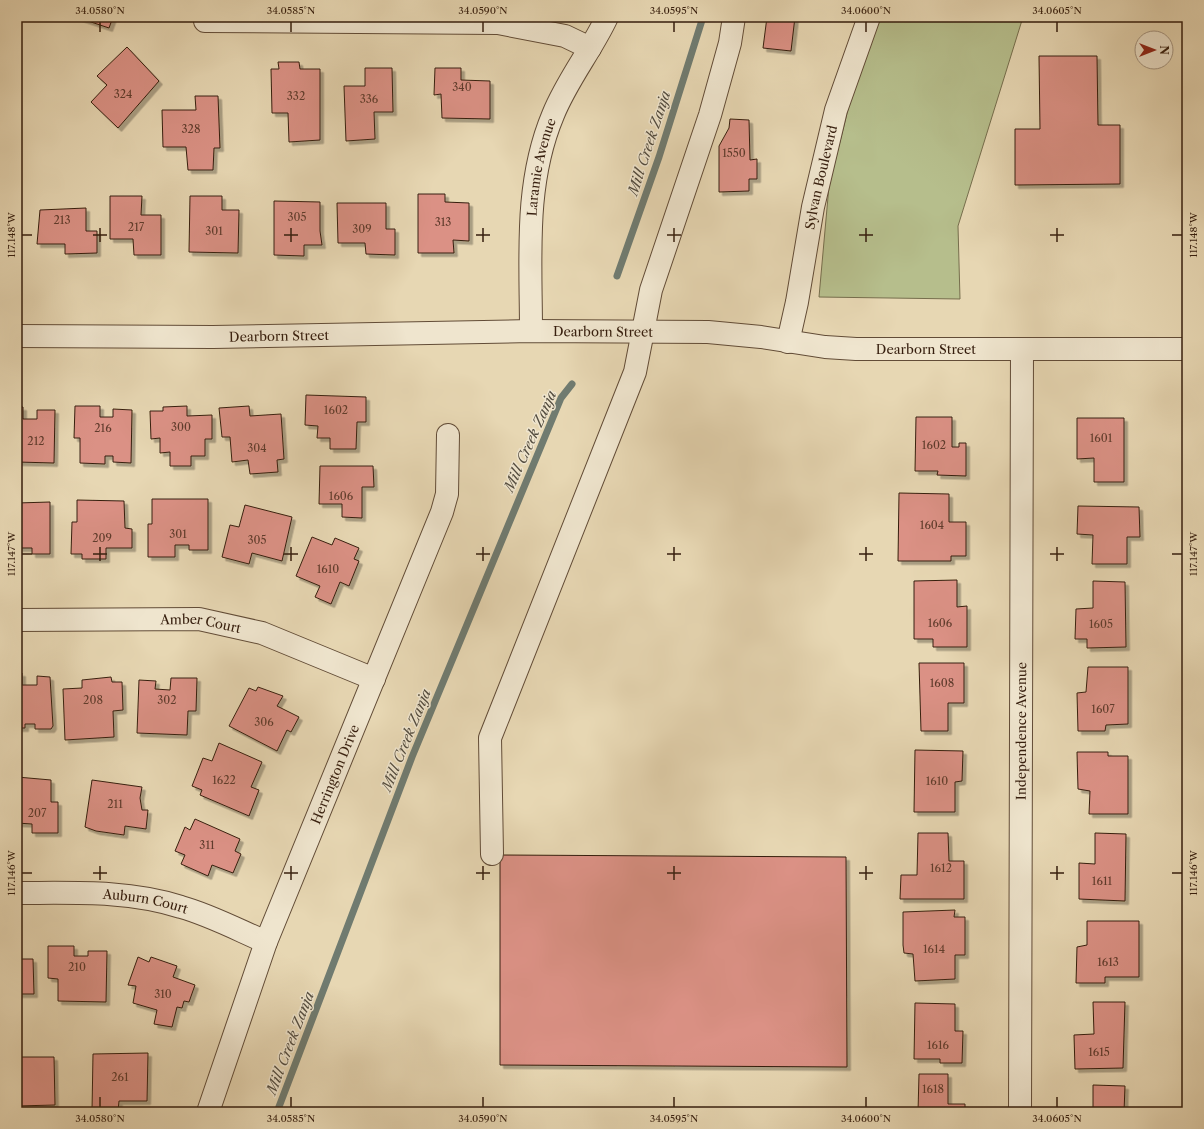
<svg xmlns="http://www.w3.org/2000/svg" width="1204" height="1129" font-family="'Libre Caslon Text',serif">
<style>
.green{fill:#b6be8c;stroke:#766e4d}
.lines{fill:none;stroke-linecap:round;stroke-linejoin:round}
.stream{stroke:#707b70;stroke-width:7}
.building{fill:#db9185;stroke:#361e0e;filter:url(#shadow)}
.minor-casing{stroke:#624c37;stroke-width:24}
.minor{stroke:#efe5ce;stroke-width:22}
.ticks{fill:none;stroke:#361e0e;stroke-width:1.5}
.labels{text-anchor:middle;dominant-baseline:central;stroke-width:3;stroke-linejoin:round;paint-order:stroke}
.number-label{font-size:11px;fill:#5f3b2c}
.street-label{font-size:13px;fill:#361e0e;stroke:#efe5ce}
.water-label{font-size:14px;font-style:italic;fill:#534c3f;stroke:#efe5ce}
.neatline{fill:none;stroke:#361e0e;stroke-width:1.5}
.ticks-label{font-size:10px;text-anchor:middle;fill:#361e0e}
</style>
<defs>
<filter id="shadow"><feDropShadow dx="3.5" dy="3.5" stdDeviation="0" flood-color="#0004"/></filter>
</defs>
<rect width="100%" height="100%" fill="#e7d7b3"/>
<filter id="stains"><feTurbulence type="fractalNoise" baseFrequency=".005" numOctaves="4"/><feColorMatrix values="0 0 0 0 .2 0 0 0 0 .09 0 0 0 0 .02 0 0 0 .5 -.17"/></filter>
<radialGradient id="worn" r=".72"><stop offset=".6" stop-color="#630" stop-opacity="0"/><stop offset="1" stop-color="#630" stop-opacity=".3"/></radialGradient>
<!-- green -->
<path class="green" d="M879 17H1023L958 226 960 299 819 297 829 186 849 105Z"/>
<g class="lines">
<!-- stream -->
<path class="stream" d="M617 276 659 157 703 17
M277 1112 412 757 561 398 572 384"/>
</g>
<!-- building -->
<path class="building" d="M76 17H113L109 28Z
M767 17H795L791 51 763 48Z
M127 47 159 81 118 128 91 102 107 85 97 76Z
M1039 56H1097L1098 125H1120V184L1015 185V129H1040Z
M278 62H299L300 69H320V140L289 142 288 113H272L271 69H279Z
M365 68H392L393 112H374L375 139 346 141 344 86H365Z
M435 68H461V80L490 81V119L442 118 441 94 434 95Z
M195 96H218L220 148H214L213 170H188L186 147H163L162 110H196Z
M730 119 749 120 750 160 757 159V179H749V191L719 192V146L729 128Z
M418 194H445V202L469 203V241L453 240 454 253H418Z
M110 196H142L141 215H161V255H134L133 239H110Z
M190 196H222V210H239L238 253 189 252Z
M274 201 320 202V231L322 245H304V256L274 255Z
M337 203H386V229H395V255L366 254 365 243H338Z
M86 208V231H97V253L65 254V244H37L40 210Z
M306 395 366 397V422H357L356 449H330V438H317L318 426 305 425Z
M75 406H100V417H113V409L132 410 131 463 113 462V456H105V464L80 463V438H74Z
M187 406V416L212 415V439H205V456H191V466H170V452L160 453V438L151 439 150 411H163V407Z
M249 406 250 416 281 414 284 459 277 460 278 472 250 474 248 460 232 462 230 437H222L219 408Z
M17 407H23V419H37V410H55L54 463 17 462Z
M916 417H952V447H959V443H966V476L937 475 938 471H915Z
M1077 418H1124V482H1094V458L1077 459Z
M320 466H373L374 487H362V518L342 517V504H319Z
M899 493 949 494V522H966V556H951V561H898Z
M152 499H208V550H189V545H175V557H148V524H152Z
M77 500 124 501 125 528 132 529V548H106V559H82V554H71L72 522H77Z
M50 502V554H32V548H18L17 559V503Z
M245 505 292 517 282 561 252 553 249 564 222 557 230 525 239 527Z
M1078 506 1139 507 1140 537H1127V564H1092L1093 535 1077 534Z
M312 537 332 545 335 538 359 548 354 559 359 561 349 586 340 582 331 604 315 597 320 586 296 576Z
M957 580V607L967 606V647H933V639H914V581Z
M1093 581 1125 582 1126 647 1087 648V639H1075L1076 609 1093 608Z
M919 663H964V703H948V731H921Z
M1088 667H1128V724L1106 725 1105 731H1078L1077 693 1086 692Z
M17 673H22V685H37V676L50 677 53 726 51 729H35V724H25V728H17Z
M111 677 112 682H122L123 710 113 711 114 737 65 740 63 689 82 688V680Z
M171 678H197L196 711H188L187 735 137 733 139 680 156 681 155 689 170 690Z
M258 687 283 696 277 706 299 717 291 732 287 730 277 751 229 726 249 688 256 691Z
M219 743 262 762 251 787 259 790 249 816 200 795 202 790 192 786 203 758 212 761Z
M915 750 963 751 962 781 955 782V812H914Z
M1077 752H1108V756H1128V814H1089L1090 791 1078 789Z
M17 777 51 780V802H58V833H32V824L17 823Z
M92 780 142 787 140 798 142 810H148L146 829 125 826 124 835 96 831 85 827Z
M195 819 240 839 235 851 241 854 233 873 212 865 208 876 181 864 185 855 175 851 185 827 190 830Z
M918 833H948L949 861H964V899H900L901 875H917Z
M1095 833 1126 834 1125 901 1079 899V863L1095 864Z
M500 855 846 857 847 1067 500 1065Z
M955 910 954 917H965V955H955V979L915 981 913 954 904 953 903 945V912Z
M1087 921H1139V977H1105V983H1076L1077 947 1087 945Z
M48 946H74V956H88V951H107L106 1002 58 1001V979L48 978Z
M138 957 149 962 151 957 177 966 173 977 195 985 189 1002 184 1001 182 1008 177 1007 172 1027 154 1024 157 1010 133 1003 136 986 128 985Z
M17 959H33L34 994H17Z
M1093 1002H1125L1123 1068 1075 1069 1074 1035 1094 1034Z
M915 1003 955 1004V1031H963L962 1063H940V1059H914Z
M148 1053 147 1101H119L118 1111H92L93 1054Z
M17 1057H54L55 1105 17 1106Z
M919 1074H948V1104H965V1112H918Z
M1093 1085 1125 1086 1124 1112H1093Z"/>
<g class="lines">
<defs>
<g id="minor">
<path d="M205 21 498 23 565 36 590 48"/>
<path id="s1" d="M531 331C531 258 524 184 553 115 567 80 591 51 607 17"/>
<path id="s2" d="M17 336 213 337 531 331 708 332 761 337 825 347 856 349H1187"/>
<path id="s3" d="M788 342 797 302 813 207 836 110 869 17"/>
<path id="s4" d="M17 620 199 619 262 633 374 679"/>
<path d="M492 854 490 738 635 372 651 290 710 115 730 43 734 17"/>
<path id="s5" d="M17 893C72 893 128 890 181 907 210 915 238 930 266 942"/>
<path id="s6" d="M208 1112 266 942 442 512 447 494 448 435"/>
<path id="s7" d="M1020 1112 1022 350"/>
</g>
</defs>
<!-- minor casing -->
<use href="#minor" class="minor-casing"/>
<!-- minor -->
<use href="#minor" class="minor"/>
</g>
<!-- ticks -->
<path class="ticks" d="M100 22V32M291 22V32M483 22V32M674 22V32M866 22V32M1057 22V32M100 228V242M291 228V242M483 228V242M674 228V242M866 228V242M1057 228V242M22 235H32M93 235H107M284 235H298M476 235H490M667 235H681M859 235H873M1050 235H1064M1172 235H1182M100 547V561M291 547V561M483 547V561M674 547V561M866 547V561M1057 547V561M22 554H32M93 554H107M284 554H298M476 554H490M667 554H681M859 554H873M1050 554H1064M1172 554H1182M100 866V880M291 866V880M483 866V880M674 866V880M866 866V880M1057 866V880M22 873H32M93 873H107M284 873H298M476 873H490M667 873H681M859 873H873M1050 873H1064M1172 873H1182M100 1097V1107M291 1097V1107M483 1097V1107M674 1097V1107M866 1097V1107M1057 1097V1107"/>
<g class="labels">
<!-- number labels -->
<g class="number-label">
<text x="462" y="87">340</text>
<text x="123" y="94">324</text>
<text x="296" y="96">332</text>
<text x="369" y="99">336</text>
<text x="191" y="129">328</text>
<text x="734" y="153">1550</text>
<text x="297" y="217">305</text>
<text x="62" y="220">213</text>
<text x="443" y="222">313</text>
<text x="136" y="227">217</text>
<text x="362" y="229">309</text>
<text x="214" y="231">301</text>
<text x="336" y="410">1602</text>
<text x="181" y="427">300</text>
<text x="103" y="428">216</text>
<text x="1101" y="438">1601</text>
<text x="36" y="441">212</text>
<text x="934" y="445">1602</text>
<text x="257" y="448">304</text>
<text x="341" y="496">1606</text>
<text x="932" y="525">1604</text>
<text x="178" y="534">301</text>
<text x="102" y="538">209</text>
<text x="257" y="540">305</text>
<text x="328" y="569">1610</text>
<text x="940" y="623">1606</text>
<text x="1101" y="624">1605</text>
<text x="942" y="683">1608</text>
<text x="93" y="700">208</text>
<text x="167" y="700">302</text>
<text x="1103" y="709">1607</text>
<text x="264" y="722">306</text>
<text x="224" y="780">1622</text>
<text x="937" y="781">1610</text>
<text x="115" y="804">211</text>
<text x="37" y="813">207</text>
<text x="207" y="845">311</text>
<text x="941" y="868">1612</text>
<text x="1102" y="881">1611</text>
<text x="934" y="949">1614</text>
<text x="1108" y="962">1613</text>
<text x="77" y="967">210</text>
<text x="163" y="994">310</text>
<text x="938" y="1045">1616</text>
<text x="1099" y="1052">1615</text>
<text x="120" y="1077">261</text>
<text x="933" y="1089">1618</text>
</g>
<!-- street labels -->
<g class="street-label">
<text stroke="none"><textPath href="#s1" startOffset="165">Laramie Avenue</textPath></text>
<text stroke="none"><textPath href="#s3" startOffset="168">Sylvan Boulevard</textPath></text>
<text stroke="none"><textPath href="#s2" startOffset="586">Dearborn Street</textPath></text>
<text stroke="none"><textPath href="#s2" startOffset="262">Dearborn Street</textPath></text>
<text stroke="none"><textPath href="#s2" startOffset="910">Dearborn Street</textPath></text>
<text stroke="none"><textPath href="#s4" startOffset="184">Amber Court</textPath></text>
<text stroke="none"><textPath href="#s7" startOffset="381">Independence Avenue</textPath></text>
<text stroke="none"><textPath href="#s6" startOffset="361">Herrington Drive</textPath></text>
<text stroke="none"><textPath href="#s5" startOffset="129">Auburn Court</textPath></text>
</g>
<!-- water labels -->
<g class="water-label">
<text transform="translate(649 143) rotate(-72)">Mill Creek Zanja</text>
<text transform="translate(530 441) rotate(-66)">Mill Creek Zanja</text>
<text transform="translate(406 740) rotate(-68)">Mill Creek Zanja</text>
<text transform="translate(290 1043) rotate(-69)">Mill Creek Zanja</text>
</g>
</g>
<!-- margin -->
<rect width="1204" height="1129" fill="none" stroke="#e7d7b3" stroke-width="44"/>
<!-- north arrow -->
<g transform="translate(1154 50) rotate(90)"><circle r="19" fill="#efe5ce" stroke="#a59581"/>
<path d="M0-3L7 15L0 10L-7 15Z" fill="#8f2418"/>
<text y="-6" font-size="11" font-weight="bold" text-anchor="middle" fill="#361e0e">N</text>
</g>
<rect x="22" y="22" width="1160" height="1085" class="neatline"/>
<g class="ticks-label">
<text x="100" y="14">34.0580°N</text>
<text x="291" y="14">34.0585°N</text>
<text x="483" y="14">34.0590°N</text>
<text x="674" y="14">34.0595°N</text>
<text x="866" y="14">34.0600°N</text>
<text x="1057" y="14">34.0605°N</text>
<text transform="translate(1193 235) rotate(-90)" y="4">117.148°W</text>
<text transform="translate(11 235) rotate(-90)" y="4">117.148°W</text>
<text transform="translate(11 554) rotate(-90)" y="4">117.147°W</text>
<text transform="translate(1193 554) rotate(-90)" y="4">117.147°W</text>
<text transform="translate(11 873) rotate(-90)" y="4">117.146°W</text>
<text transform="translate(1193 873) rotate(-90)" y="4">117.146°W</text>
<text x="100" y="1122">34.0580°N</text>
<text x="291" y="1122">34.0585°N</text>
<text x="483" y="1122">34.0590°N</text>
<text x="674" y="1122">34.0595°N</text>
<text x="866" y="1122">34.0600°N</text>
<text x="1057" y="1122">34.0605°N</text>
</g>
<rect width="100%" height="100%" filter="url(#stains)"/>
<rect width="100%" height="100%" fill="url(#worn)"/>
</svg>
